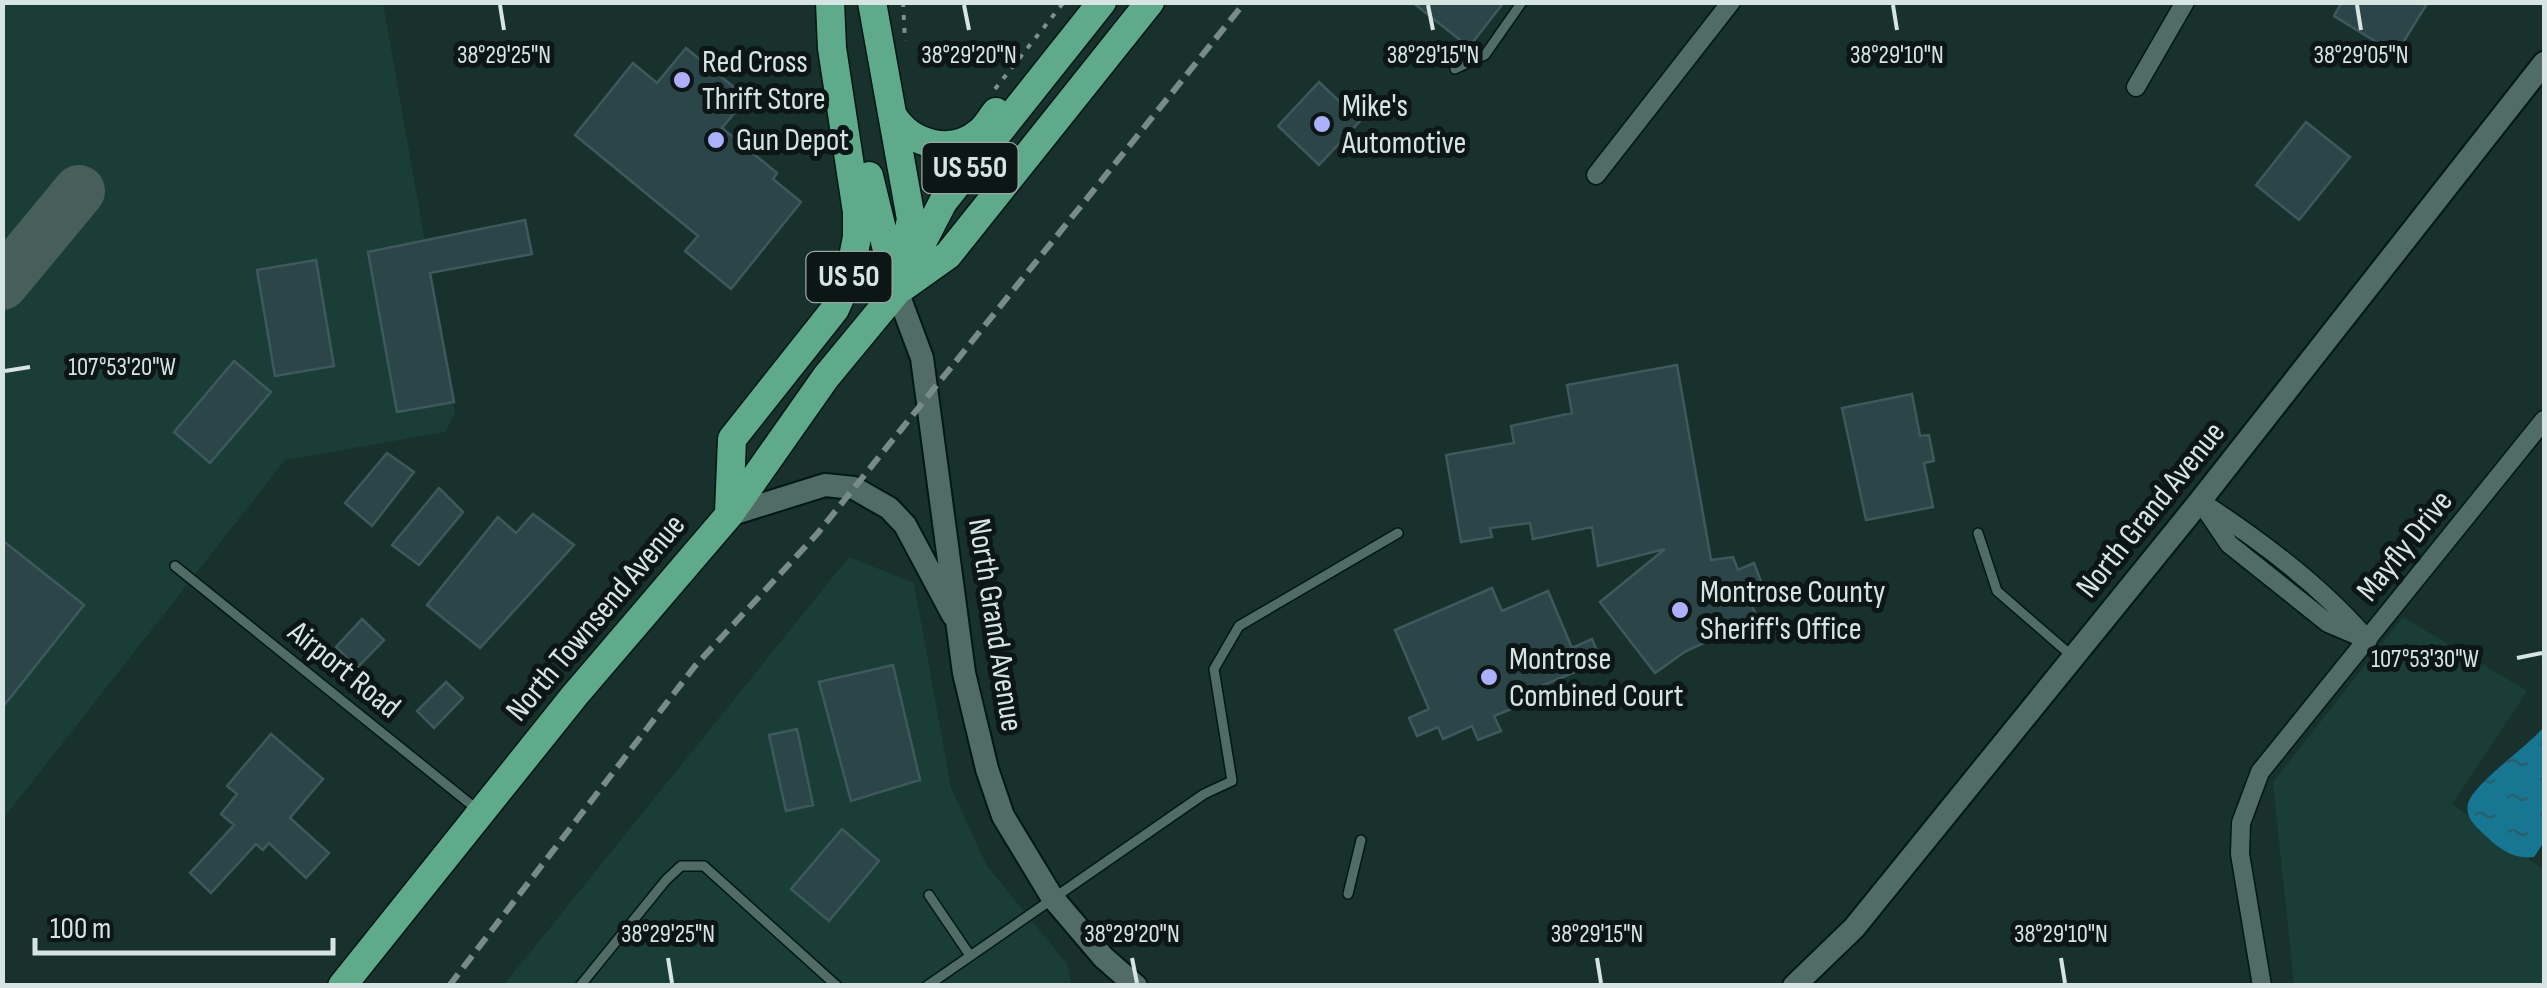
<svg xmlns="http://www.w3.org/2000/svg" width="2547" height="988" font-family="'Sofia Sans Condensed',sans-serif">
<style>
.built{fill:#1a3d38}
.water{fill:url(#water-ripples)}
.lines{fill:none;stroke-linecap:round;stroke-linejoin:round}
.taxiway{stroke:#485e5a;stroke-width:52}
.building{fill:#2b4548;stroke:#3e595b;stroke-width:2.5}
.service-casing{stroke:#011815;stroke-width:12}
.minor-casing{stroke:#011815;stroke-width:21}
.tertiary-casing{stroke:#011815;stroke-width:26}
.trunk-casing{stroke:#011815;stroke-width:31}
.path{stroke:#7d918d;stroke-width:4;stroke-dasharray:5 8;stroke-linecap:butt}
.service{stroke:#516c67;stroke-width:9}
.minor{stroke:#516c67;stroke-width:18}
.tertiary{stroke:#516c67;stroke-width:22}
.trunk{stroke:#60aa8c;stroke-width:28}
.rail{stroke:#788b88;stroke-width:6;stroke-dasharray:15 8;stroke-linecap:butt}
.ticks{fill:none;stroke:#d6e5e2;stroke-width:4}
.poi-dot{fill:#acaffb;stroke:#0c1615;stroke-width:4}
.labels{text-anchor:middle;dominant-baseline:central;stroke-width:10;stroke-linejoin:round;paint-order:stroke}
.shield{fill:#0c1615;stroke:#99a7a4;stroke-width:2.5}
.shield-label{font-size:30px;font-weight:bold;fill:#d6e5e2}
.poi-label{font-size:32px;fill:#d6e5e2;stroke:#0c1615;text-anchor:start}
.street-label{font-size:32px;fill:#d6e5e2;stroke:#0c1615}
.ticks-label{font-size:25px;text-anchor:middle;fill:#d6e5e2;stroke:#0c1615;stroke-width:10;stroke-linejoin:round;paint-order:stroke}
</style>
<defs>
<pattern id="water-ripples" width="26" height="14" patternUnits="userSpaceOnUse" patternTransform="scale(2.5)"><rect width="26" height="14" fill="#177792"/><path d="M2 4q2-2 4 0t4 0M15 11q2-2 4 0t4 0" fill="none" stroke="#29606f"/></pattern>
</defs>
<rect width="100%" height="100%" fill="#18312d"/>
<!-- built -->
<path class="built" d="M3 3H383L455 413 445 432 285 460 3 819Z
M849 557 914 583 951 788 987 866 1068 965 1071 985 503 986Z
M2403 617 2527 691 2452 804 2544 870V985H2294L2273 782Z"/>
<!-- water -->
<path class="water" d="M2544 727V842L2534 857C2515 860 2499 849 2486 836 2476 827 2465 818 2468 804 2472 785 2528 746 2544 727Z"/>
<g class="lines">
<!-- taxiway -->
<path class="taxiway" d="M2 284 79 191"/>
</g>
<!-- building -->
<path class="building" d="M1412 2H1504L1469 47Z
M2342 2H2428L2396 54 2334 16Z
M686 48 747 98 722 128 777 173 773 179 801 202 731 289 685 251 698 236 575 135 633 63 657 83Z
M1319 82 1360 121 1319 165 1278 126Z
M2306 122 2350 157 2299 220 2256 185Z
M525 220 532 254 430 273 454 402 397 412 368 252Z
M316 260 334 366 275 376 257 270Z
M234 361 271 392 210 463 174 432Z
M1677 365 1711 560 1733 557 1738 570 1754 563 1766 595 1750 602 1758 619 1686 651 1655 673 1600 602 1665 549 1598 566 1592 527 1533 539 1530 523 1490 528 1492 537 1461 542 1446 455 1514 443 1511 426 1572 413 1567 385Z
M1912 394 1920 436 1929 435 1934 461 1924 463 1933 507 1866 520 1842 408Z
M387 453 414 472 372 526 345 503Z
M439 488 463 512 419 565 392 545Z
M533 514 574 545 480 648 427 605 498 517 516 533Z
M2 540 84 605 2 708Z
M1492 588 1502 611 1548 591 1572 648 1592 639 1601 661 1525 693 1529 702 1494 716 1501 731 1478 740 1472 726 1443 739 1438 727 1417 736 1409 718 1429 709 1395 630Z
M362 619 384 640 357 668 336 647Z
M893 665 920 780 851 801 819 682Z
M446 682 463 698 434 728 417 711Z
M797 729 813 805 786 811 769 735Z
M271 734 323 779 290 818 329 853 306 878 269 843 263 850 256 844 211 893 190 873 234 825 221 814 237 794 227 786Z
M842 829 879 861 829 921 791 889Z"/>
<g class="lines">
<defs>
<path id="service" d="M1455 69 1485 55 1522 2
M1978 533 1997 591 2073 657
M175 566 479 811
M1348 894 1361 840
M929 895 969 954
M580 986 666 880 681 866H704L837 986
M927 986 1204 794 1232 781 1214 669 1239 626 1398 533"/>
<path id="minor" d="M2136 87 2185 2
M1596 175 1731 2
M2200 501 2229 544 2328 623 2368 640
M2209 507C2265 544 2321 586 2365 637
M2262 986 2240 854 2241 823 2260 772 2544 420"/>
<path id="tertiary" d="M897 291 922 358 964 673 987 769 1003 816 1052 897 1103 957 1136 986
M729 515 825 485 854 488 889 508 905 525 953 615
M1794 986 1854 928 2200 501 2544 63"/>
<path id="trunk" d="M872 2 911 219 903 260
M893 116C911 145 952 156 980 132 986 127 991 118 996 112
M869 176 897 291
M903 287 948 255 1150 2
M729 513 732 439 835 309 849 278 857 237V212L832 48 830 2
M342 986 575 695 729 515 826 377 897 291 943 202 1102 2"/>
</defs>
<!-- service casing -->
<use href="#service" class="service-casing"/>
<!-- minor casing -->
<use href="#minor" class="minor-casing"/>
<!-- tertiary casing -->
<use href="#tertiary" class="tertiary-casing"/>
<!-- trunk casing -->
<use href="#trunk" class="trunk-casing"/>
<!-- path -->
<path class="path" d="M903 2 905 41
M995 89 1064 2"/>
<!-- service -->
<use href="#service" class="service"/>
<!-- minor -->
<use href="#minor" class="minor"/>
<!-- tertiary -->
<use href="#tertiary" class="tertiary"/>
<!-- trunk -->
<use href="#trunk" class="trunk"/>
<!-- rail -->
<path class="rail" d="M449 986 695 666 817 534 1245 2"/>
</g>
<!-- ticks -->
<path class="ticks" d="M500 5 504 30M964 5 969 30M1428 5 1433 30M1893 5 1897 30M2357 5 2361 30M5 371 30 367M2517 658 2542 653M668 958 672 983M1132 958 1137 983M1597 958 1601 983M2061 958 2065 983"/>
<!-- markers -->
<g class="poi-dot">
<circle cx="682" cy="80" r="10"/>
<circle cx="1322" cy="124" r="10"/>
<circle cx="716" cy="140" r="10"/>
<circle cx="1680" cy="610" r="10"/>
<circle cx="1489" cy="677" r="10"/>
</g>
<g class="labels">
<!-- shield labels -->
<g class="shield">
<rect x="922.5" y="143" width="95" height="50" rx="8"/>
<rect x="806.5" y="252" width="85" height="50" rx="8"/>
</g>
<g class="shield-label">
<text x="970" y="168">US 550</text>
<text x="849" y="277">US 50</text>
</g>
<!-- poi labels -->
<g class="poi-label">
<text x="702" y="62">Red Cross<tspan x="702" dy="37">Thrift Store</tspan></text>
<text x="1342" y="106">Mike's<tspan x="1342" dy="37">Automotive</tspan></text>
<text x="736" y="140">Gun Depot</text>
<text x="1700" y="592">Montrose County<tspan x="1700" dy="37">Sheriff's Office</tspan></text>
<text x="1509" y="659">Montrose<tspan x="1509" dy="37">Combined Court</tspan></text>
</g>
<!-- street labels -->
<g class="street-label">
<text transform="translate(2151 510) rotate(-51)">North Grand Avenue</text>
<text transform="translate(2405 546) rotate(-51)">Mayfly Drive</text>
<text transform="translate(596 618) rotate(-50)">North Townsend Avenue</text>
<text transform="translate(995 625) rotate(81)">North Grand Avenue</text>
<text transform="translate(344 670) rotate(39)">Airport Road</text>
</g>
</g>
<g class="ticks-label">
<text x="504" y="63">38°29'25"N</text>
<text x="969" y="63">38°29'20"N</text>
<text x="1433" y="63">38°29'15"N</text>
<text x="1897" y="63">38°29'10"N</text>
<text x="2361" y="63">38°29'05"N</text>
<text x="122" y="375">107°53'20"W</text>
<text x="2425" y="667">107°53'30"W</text>
<text x="668" y="942">38°29'25"N</text>
<text x="1132" y="942">38°29'20"N</text>
<text x="1597" y="942">38°29'15"N</text>
<text x="2061" y="942">38°29'10"N</text>
</g>
<!-- border -->
<rect width="2547" height="988" fill="none" stroke="#d6e5e2" stroke-width="10"/>
<!-- scale -->
<path d="M35 938v15h298v-15" fill="none" stroke="#d6e5e2" stroke-width="5"/>
<text x="50" y="938" font-size="30" fill="#d6e5e2" stroke="#0c1615" stroke-width="8" paint-order="stroke">100 m</text>
</svg>
